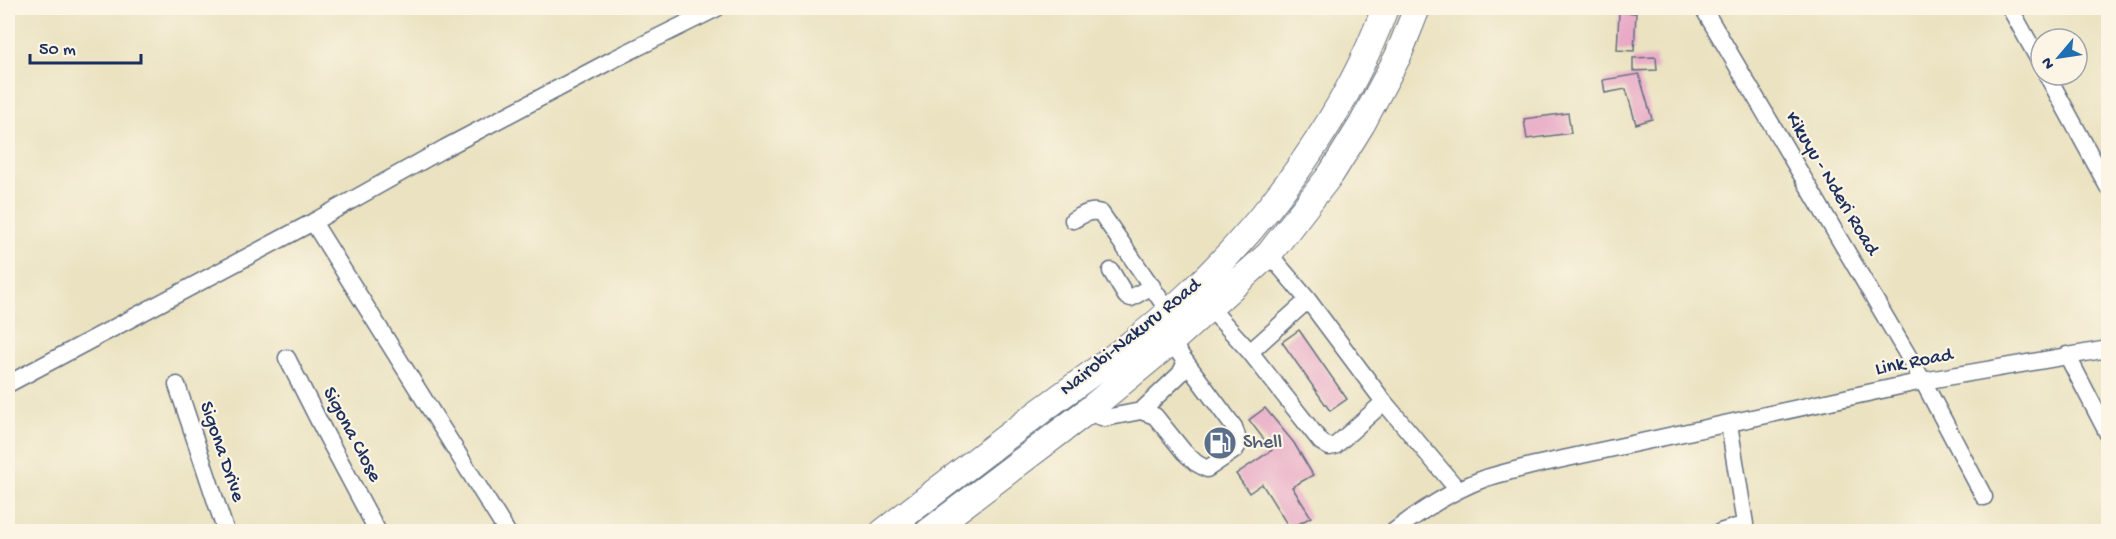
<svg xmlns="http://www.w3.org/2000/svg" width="2116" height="539" font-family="'Gochi Hand',sans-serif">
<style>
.building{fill:#e8aac6}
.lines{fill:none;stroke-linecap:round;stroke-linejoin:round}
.minor-casing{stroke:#636e80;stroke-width:19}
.highway-casing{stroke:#636e80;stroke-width:28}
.minor{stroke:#fff;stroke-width:16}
.highway{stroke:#fff;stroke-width:26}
.labels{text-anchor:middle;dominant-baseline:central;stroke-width:4.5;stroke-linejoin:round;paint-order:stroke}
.street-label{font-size:20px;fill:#1b2f5e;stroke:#fcf5e5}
.service-label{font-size:20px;fill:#4e5e75;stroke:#fcf5e5;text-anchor:start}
</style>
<rect width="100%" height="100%" fill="#fcf5e5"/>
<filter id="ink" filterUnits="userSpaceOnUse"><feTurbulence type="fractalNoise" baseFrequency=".0167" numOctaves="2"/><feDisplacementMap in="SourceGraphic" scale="12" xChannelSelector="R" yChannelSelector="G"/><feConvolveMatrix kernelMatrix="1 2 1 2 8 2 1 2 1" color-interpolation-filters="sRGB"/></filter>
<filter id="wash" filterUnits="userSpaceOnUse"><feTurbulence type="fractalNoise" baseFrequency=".008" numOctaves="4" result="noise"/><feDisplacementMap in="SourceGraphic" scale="24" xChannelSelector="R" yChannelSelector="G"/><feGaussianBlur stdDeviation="1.35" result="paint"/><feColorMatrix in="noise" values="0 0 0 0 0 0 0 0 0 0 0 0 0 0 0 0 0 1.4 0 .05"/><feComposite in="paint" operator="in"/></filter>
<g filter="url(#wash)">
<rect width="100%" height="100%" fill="#eae2c0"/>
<g id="blocks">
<!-- building -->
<path class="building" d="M1619 12 1636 13 1634 51 1617 50Z
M1656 57 1657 70 1633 71V58Z
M1639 74 1652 119 1636 124 1626 89 1605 93 1603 80Z
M1568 113 1571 133 1527 139 1524 119Z
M1299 330 1347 399 1330 411 1282 342Z
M1265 408 1294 443 1313 475 1292 487 1311 517 1290 529 1262 484 1249 493 1236 474 1272 450 1249 420Z"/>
</g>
</g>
<g filter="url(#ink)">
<use href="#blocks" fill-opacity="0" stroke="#636e80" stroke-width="1.5"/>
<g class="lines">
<defs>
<path id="minor" d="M1703 8 1923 381 1984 497
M2010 8 2041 64
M2047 75 2108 187
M1073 220C1083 215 1090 209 1101 213L1169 312
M313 222 507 532
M1111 271 1126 296 1131 298 1152 286
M1308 300 1384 402 1458 490
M1210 308 1250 352 1308 300 1269 254
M1250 352 1321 442 1329 447 1335 446 1384 402
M2067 355 2108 434
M287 358 324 431 378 532
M8 384 313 222 445 148 614 59 717 8
M177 385 226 532
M1141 411 1180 374 1186 362
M1086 412 1105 418 1141 411 1155 416 1184 452 1196 463 1207 469 1235 450 1239 443 1234 427 1171 342
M1393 532C1422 510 1452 490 1486 478 1502 473 1519 469 1535 465L1923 381 2108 349
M1720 532 1745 524 1729 424"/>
<path id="highway" d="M883 532C936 491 989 450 1042 410 1092 373 1144 337 1189 294 1271 217 1347 113 1385 8
M928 532 1086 412 1171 342 1269 254 1331 174 1362 124 1398 56 1417 8"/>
</defs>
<!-- minor casing -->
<use href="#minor" class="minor-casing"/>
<!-- highway casing -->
<use href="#highway" class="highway-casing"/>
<!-- minor -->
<use href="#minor" class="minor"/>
<!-- highway -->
<use href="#highway" class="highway"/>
</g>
</g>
<!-- icons -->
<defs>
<symbol id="fuel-disc" viewBox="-11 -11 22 22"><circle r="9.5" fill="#5c6f8a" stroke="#fcf5e5"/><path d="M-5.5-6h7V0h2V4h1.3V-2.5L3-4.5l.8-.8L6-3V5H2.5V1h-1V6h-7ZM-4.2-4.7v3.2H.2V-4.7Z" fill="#fff"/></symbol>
</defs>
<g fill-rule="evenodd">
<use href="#fuel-disc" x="1201" y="424" width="38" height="38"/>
</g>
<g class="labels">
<!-- street labels -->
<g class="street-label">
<text transform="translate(1831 184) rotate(59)">Kikuyu - Nderi Road</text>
<text transform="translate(1131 338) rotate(-39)">Nairobi-Nakuru Road</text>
<text transform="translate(1914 363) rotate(-11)">Link Road</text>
<text transform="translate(351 435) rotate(62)">Sigona Close</text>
<text transform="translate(221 452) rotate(71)">Sigona Drive</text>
</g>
<!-- service labels -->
<g class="service-label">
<text x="1243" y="443">Shell</text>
</g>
</g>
<!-- margin -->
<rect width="2116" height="539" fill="none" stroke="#fcf5e5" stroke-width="30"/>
<!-- north arrow -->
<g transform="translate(2059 57) rotate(241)"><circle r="28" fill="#fcf5e5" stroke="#a2a6af" stroke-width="1.5"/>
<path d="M0-4.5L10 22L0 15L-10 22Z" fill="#1f6fb2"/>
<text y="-9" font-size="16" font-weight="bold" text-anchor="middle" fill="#1b2f5e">N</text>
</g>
<!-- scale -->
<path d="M30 54v9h111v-9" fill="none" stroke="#1b2f5e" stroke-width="3"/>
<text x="39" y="54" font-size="18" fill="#1b2f5e" stroke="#fcf5e5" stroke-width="4.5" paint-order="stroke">50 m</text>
</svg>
